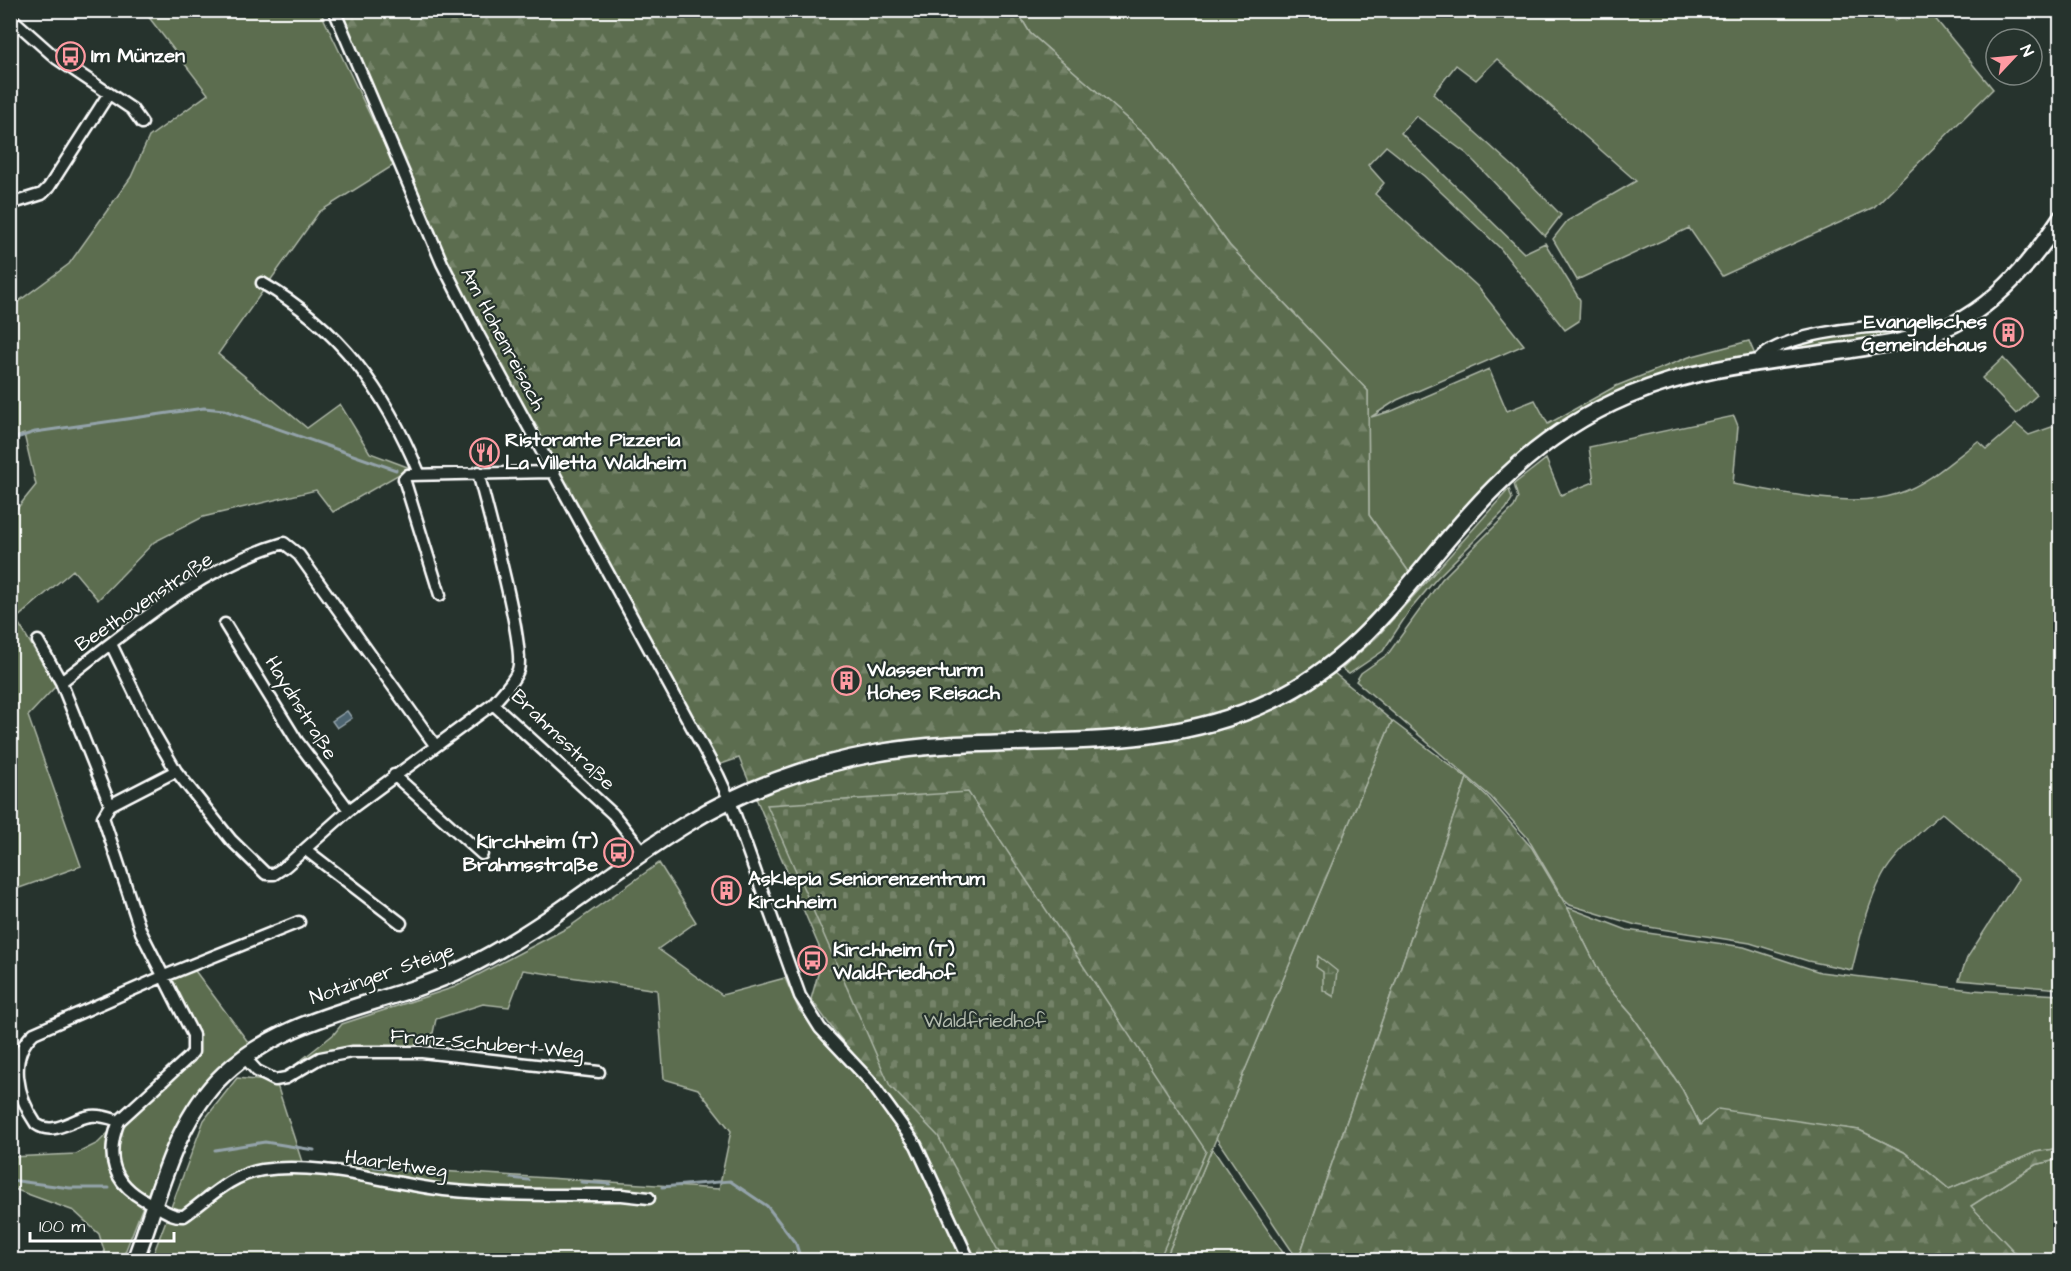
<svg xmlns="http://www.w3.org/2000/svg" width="2071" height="1271" font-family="'Architects Daughter',sans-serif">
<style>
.grass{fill:#5b6d4f;stroke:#adb6a7;stroke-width:1.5}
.forest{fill:url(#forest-firs);stroke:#adb6a7;stroke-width:1.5}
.wetland{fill:url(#wetland-marsh);stroke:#adb6a7;stroke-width:1.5}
.cemetery{fill:url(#cemetery-stones);stroke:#adb6a7;stroke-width:1.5}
.water{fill:url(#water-ripples);stroke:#94a3aa;stroke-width:1.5}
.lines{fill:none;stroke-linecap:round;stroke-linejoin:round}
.stream{stroke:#94a3aa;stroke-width:3}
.minor-casing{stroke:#fff;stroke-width:15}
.secondary-casing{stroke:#fff;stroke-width:20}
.minor{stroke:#26332d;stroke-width:10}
.secondary{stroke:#26332d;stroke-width:15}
.labels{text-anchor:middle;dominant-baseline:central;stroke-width:4.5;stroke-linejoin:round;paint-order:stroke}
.poi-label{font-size:20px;font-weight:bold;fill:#fff;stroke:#26332d;text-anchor:start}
.street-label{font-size:20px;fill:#fff;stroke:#26332d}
.park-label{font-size:20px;fill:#b5bdb0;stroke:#26332d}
</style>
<defs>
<pattern id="forest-firs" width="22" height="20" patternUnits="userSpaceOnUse" patternTransform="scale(1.5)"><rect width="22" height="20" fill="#5b6d4f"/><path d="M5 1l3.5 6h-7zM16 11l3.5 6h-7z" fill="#748369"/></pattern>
<pattern id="wetland-marsh" width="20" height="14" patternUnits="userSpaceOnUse" patternTransform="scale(1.5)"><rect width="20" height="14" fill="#5b6d4f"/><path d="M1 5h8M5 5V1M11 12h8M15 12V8" fill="none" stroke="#748369"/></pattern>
<pattern id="cemetery-stones" width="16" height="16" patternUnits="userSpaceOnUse" patternTransform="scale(1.5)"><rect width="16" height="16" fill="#5b6d4f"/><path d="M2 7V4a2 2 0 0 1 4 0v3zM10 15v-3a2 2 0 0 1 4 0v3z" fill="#748369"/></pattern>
<pattern id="water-ripples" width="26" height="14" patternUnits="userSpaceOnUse" patternTransform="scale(1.5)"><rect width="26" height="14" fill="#4d6571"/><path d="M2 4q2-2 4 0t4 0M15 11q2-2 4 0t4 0" fill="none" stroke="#687c86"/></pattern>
</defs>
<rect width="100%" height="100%" fill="#26332d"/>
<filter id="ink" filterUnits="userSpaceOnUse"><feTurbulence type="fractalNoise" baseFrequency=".0167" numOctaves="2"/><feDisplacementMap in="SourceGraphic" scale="12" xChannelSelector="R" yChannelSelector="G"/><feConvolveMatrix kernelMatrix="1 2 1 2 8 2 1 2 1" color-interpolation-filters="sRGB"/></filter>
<g filter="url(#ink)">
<!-- grass -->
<path class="grass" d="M1884 10 1895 21 1908 11H1929L1993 89 1874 207 1722 276 1689 228 1577 280 1553 239 1567 221 1636 181 1497 59 1476 80 1456 65 1433 94 1517 170 1561 215 1545 236 1467 154 1416 116 1401 133 1524 253 1545 243 1580 300 1579 321 1565 330 1499 247 1424 176 1386 146 1368 165 1384 183 1375 194 1477 286 1524 345 1397 400 1371 417 1392 411 1489 369 1507 411 1535 400 1548 424 1616 386 1689 357 1749 341 1755 355 1619 395 1466 510 1409 572 1369 515 1368 391 1230 246 1150 138 1030 33 1017 11Z
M144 11H320L394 165 319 212 218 354 307 428 340 404 370 453 410 468 333 512 316 490 203 517 154 542 98 600 73 570 16 619 56 686 28 716 81 866 11 891V516L36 485 24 434 11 439V307L69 264 131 177 149 137 208 94Z
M1897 329 1918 331 1882 339 1771 353C1809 334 1855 333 1897 329Z
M2003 358 2037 395 2016 414 1982 378Z
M1734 416 1738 426 1733 484C1780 492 1852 509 1897 494 1928 484 1953 460 1978 441L1987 449 2016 424 2029 435 2060 424V989L1959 980 1967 958 2018 879 1942 813C1923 829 1893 855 1882 877 1867 906 1860 938 1852 970L1808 961 1750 943 1636 925 1570 905 1564 900 1527 837 1491 797 1356 681 1361 673 1388 654 1442 579 1514 507 1518 498 1514 484 1546 459 1561 495 1594 482 1589 447Z
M1509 489 1512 499 1506 509 1436 579 1410 610 1383 651 1349 674 1342 669 1378 636Z
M1392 721 1467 778 1298 1260 1216 1138Z
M659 863 696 922 658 949 722 995 785 978 799 1010 903 1129 964 1260H151L204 1120 237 1078 276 1082 302 1162 719 1189 731 1131 698 1089 664 1079 657 990 523 970 509 1007 483 1004 436 1019 430 1047C384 1045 338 1044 295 1065L334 1034 342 1024 455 987 569 927Z
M1567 907 1627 930 1744 947 1820 972 1972 990 2060 995V1148L2036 1152 1949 1189 1904 1152 1859 1130 1827 1126 1700 1125 1682 1089 1632 1015 1606 985Z
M187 960 251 1046 186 1111 166 1147 122 1260H107L99 1234 74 1211 11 1188 10 1157 76 1154 98 1143 132 1109 197 1054V1035L163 972Z
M1212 1148 1288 1260H1165Z
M2060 1159V1260H2022L1970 1206 2035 1165Z"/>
<!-- forest -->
<path class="forest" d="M338 11H1017L1030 33 1150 138 1230 246 1368 391 1369 515 1409 572 1403 585 1322 663 1392 721 1165 1260H976L907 1120 832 1028 811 999 823 956 739 758 718 765 479 337Z
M1467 778 1487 796 1532 848 1567 907 1606 985 1632 1015 1682 1089 1700 1125 1718 1109 1859 1130 1904 1152 1949 1189 2036 1152 2060 1148V1159L2035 1165 1971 1206 2022 1260H1298Z"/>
<!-- wetland -->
<path class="wetland" d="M1318 956 1337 971 1334 997 1323 990V972L1316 967Z"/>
<!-- cemetery -->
<path class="cemetery" d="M968 792 1206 1151 1159 1260H1003L938 1136 890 1086 767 805Z"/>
<!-- water -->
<path class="water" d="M347 711 352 718 337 728 332 721Z"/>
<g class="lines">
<!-- stream -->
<path class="stream" d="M10 440 35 432 204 408 224 410 396 470
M215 1150 265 1142 314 1150
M374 1167 415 1171
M511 1178 529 1180
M10 1180 70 1188H109
M581 1182 610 1184
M662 1187 730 1181 767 1206 796 1244 801 1260"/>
<defs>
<path id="minor" d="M334 10 442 263 478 334 718 775 730 801 800 996 820 1028 869 1080 916 1145 969 1260
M10 17 56 58 132 109 142 123
M10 204 42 194 49 187 108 95
M262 283C340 328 385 391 419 473
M1757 362C1775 335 1865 325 1897 326 1909 327 1921 329 1933 331
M478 472C486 506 526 645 518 670 514 682 501 694 493 704L613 814 643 852
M440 595 404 479 408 475 551 472
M225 624 297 741 349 810
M38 641 61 682
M111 644 154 733 176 771 231 840 266 874H274L286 866 349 810 493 704
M176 771 110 805 103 817 141 932 193 1035V1052L189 1057 119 1121C103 1162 116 1188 154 1205 164 1210 172 1217 184 1216 209 1198 231 1175 262 1170 319 1161 387 1183 444 1190 502 1196 564 1195 622 1195L649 1198
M394 775 482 854
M110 805 61 682C129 630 200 567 284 543L299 555 435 745
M306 850 401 923
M244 1057 257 1071 275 1080 286 1078 320 1058 352 1052H422L599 1072
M119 1121C109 1118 101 1115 91 1116 72 1118 54 1137 36 1124 18 1098 7 1057 34 1033L162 977 299 922"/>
<path id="secondary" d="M135 1260C159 1198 173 1122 224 1074 291 1011 385 1007 465 968 545 929 612 869 688 823 742 790 810 765 872 754 1006 729 1143 762 1271 701 1374 653 1418 563 1495 487 1533 449 1578 417 1628 396 1697 367 1769 361 1842 351 1880 345 1919 341 1954 324 1998 302 2034 259 2060 219"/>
</defs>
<!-- minor casing -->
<use href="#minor" class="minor-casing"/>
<!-- secondary casing -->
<use href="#secondary" class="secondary-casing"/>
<!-- minor -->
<use href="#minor" class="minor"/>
<!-- secondary -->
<use href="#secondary" class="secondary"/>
</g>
</g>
<!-- icons -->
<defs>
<symbol id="bus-ring" viewBox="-11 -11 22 22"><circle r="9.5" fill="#26332d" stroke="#ff9aa2" stroke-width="1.5"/><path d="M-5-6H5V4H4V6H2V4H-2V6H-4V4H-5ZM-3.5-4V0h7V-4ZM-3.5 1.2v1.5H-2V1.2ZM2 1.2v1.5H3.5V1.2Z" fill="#ff9aa2"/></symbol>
<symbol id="building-ring" viewBox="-11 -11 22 22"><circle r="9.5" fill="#26332d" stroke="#ff9aa2" stroke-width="1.5"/><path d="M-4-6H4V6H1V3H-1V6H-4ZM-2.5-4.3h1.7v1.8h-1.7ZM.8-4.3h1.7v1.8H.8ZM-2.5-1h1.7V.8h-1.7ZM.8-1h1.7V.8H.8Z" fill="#ff9aa2"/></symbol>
<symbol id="restaurant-ring" viewBox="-11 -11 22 22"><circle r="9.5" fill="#26332d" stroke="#ff9aa2" stroke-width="1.5"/><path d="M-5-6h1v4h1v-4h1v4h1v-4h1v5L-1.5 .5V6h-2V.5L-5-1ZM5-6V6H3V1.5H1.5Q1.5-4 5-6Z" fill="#ff9aa2"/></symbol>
</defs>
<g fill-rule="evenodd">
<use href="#bus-ring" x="54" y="40" width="33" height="33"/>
<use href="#building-ring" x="1992" y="316" width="33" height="33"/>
<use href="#restaurant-ring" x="468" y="436" width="33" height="33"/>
<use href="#building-ring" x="830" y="664" width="33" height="33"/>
<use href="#bus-ring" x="602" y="836" width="33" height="33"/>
<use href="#building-ring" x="710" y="874" width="33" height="33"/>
<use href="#bus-ring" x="796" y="944" width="33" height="33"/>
</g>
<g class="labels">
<!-- poi labels -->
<g class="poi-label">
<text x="91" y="56">Im Münzen</text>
<text x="1987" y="322" text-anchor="end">Evangelisches<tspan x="1987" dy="23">Gemeindehaus</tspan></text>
<text x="505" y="440">Ristorante Pizzeria<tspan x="505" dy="23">La Villetta Waldheim</tspan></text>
<text x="867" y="670">Wasserturm<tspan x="867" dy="23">Hohes Reisach</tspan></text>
<text x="598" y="842" text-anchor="end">Kirchheim (T)<tspan x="598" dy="23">Brahmsstraße</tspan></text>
<text x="748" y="879">Asklepia Seniorenzentrum<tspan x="748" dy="23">Kirchheim</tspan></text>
<text x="833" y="950">Kirchheim (T)<tspan x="833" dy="23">Waldfriedhof</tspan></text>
</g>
<!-- street labels -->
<g class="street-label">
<text transform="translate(503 339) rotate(62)">Am Hohenreisach</text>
<text transform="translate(144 602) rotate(-34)">Beethovenstraße</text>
<text transform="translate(301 708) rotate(58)">Haydnstraße</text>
<text transform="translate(563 740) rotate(44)">Brahmsstraße</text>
<text transform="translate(382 974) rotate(-19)">Notzinger Steige</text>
<text transform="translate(487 1044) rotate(5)">Franz-Schubert-Weg</text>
<text transform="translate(396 1164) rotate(8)">Haarletweg</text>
</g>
<!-- park labels -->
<g class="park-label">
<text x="985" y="1021">Waldfriedhof</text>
</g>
</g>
<!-- margin -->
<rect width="2071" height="1271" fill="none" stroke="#26332d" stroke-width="36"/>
<rect x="18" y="18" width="2035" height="1235" fill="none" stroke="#fff" stroke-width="2" filter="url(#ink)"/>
<!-- north arrow -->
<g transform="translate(2014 57) rotate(64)"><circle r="28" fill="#26332d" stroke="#7d8581" stroke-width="1.5"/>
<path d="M0-4.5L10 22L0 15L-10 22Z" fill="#ff9aa2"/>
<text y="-9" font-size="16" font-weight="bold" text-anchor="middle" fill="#ffffff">N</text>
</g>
<!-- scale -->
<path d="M30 1232v9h144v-9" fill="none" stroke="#ffffff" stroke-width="3"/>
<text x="39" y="1232" font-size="18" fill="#ffffff" stroke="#26332d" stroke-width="4.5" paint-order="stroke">100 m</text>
</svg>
